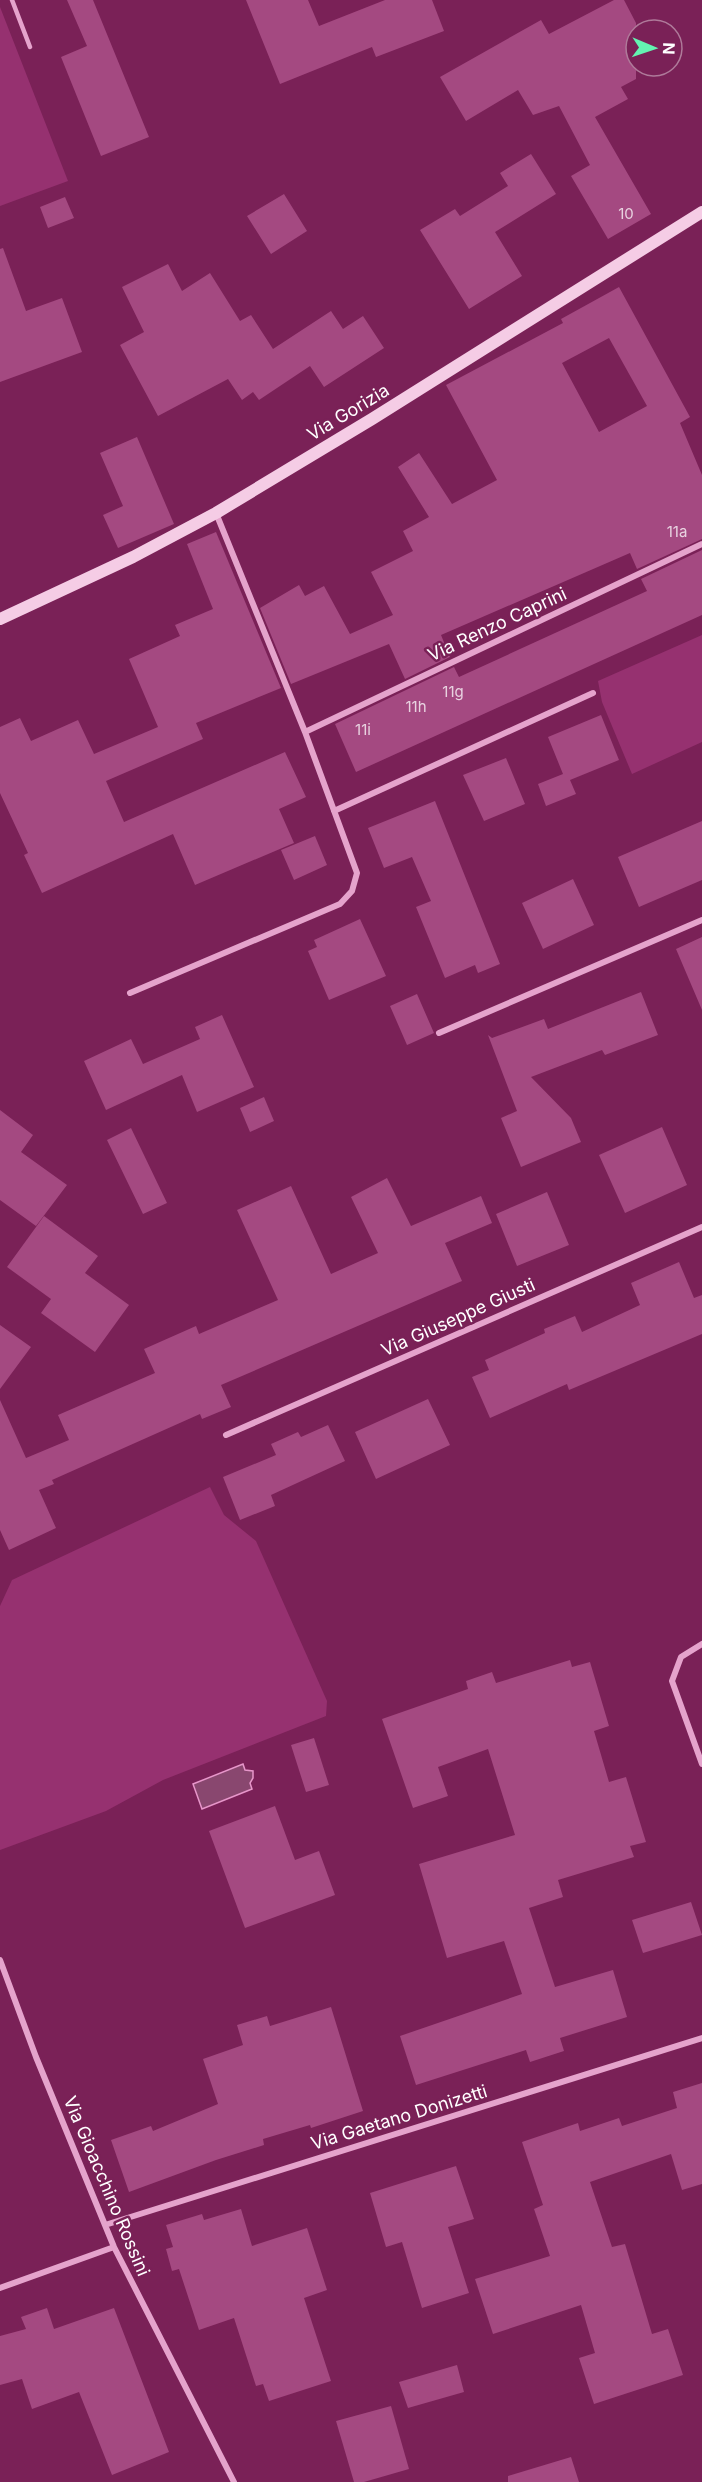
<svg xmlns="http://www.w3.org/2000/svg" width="702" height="2482" font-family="Inter,sans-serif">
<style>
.green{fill:#963170}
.water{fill:#89476f;stroke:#e796ca;stroke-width:1.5}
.building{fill:#a44981;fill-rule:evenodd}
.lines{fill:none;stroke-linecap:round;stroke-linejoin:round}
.lane{stroke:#e5a3cc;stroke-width:4.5}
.street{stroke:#e5a3cc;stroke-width:6}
.secondary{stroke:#f5cce5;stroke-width:12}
.labels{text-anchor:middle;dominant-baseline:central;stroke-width:5;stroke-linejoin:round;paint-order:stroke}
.number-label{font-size:15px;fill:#e8d2e0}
.street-label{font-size:18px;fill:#fff;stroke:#7a2157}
</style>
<rect width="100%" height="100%" fill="#7a2157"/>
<!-- green -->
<path class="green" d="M0 7 68 181 0 206Z
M702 635V742L632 774 602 702 598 681Z
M210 1487 224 1515 256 1541 327 1701 326 1716 163 1780 106 1811 0 1850V1606L12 1580Z"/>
<!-- water -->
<path class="water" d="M243 1764 245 1770 253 1771V1778L250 1783 252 1789 202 1809 193 1784Z"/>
<!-- building -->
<path class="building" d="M67 0H93L149 137 101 156 61 57 87 46Z
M246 0H308L319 26 385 0H432L444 31 376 57 372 47 280 84Z
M614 0H624L636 23V79L621 87 628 99 595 117 651 214 608 239 571 176 590 165 559 106 533 115 518 90 466 121 440 77 541 20 549 34Z
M531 154 556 194 495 232 522 276 469 309 420 230 455 209 460 216 508 186 500 173Z
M284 194 307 231 271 254 247 216Z
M65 197 74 218 48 228 40 207Z
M3 248 26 311 62 298 82 352 0 382V249Z
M168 264 182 291 210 273 240 321 251 315 273 349 331 311 343 329 363 316 384 348 324 387 310 366 259 400 253 392 242 400 228 379 158 416 120 345 144 332 122 287Z
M619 287 690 417 680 423 702 475V539L637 569 630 553 441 635 450 657 405 679 389 644 291 684 260 608 299 585 305 596 324 586 350 634 393 615 371 572 413 551 403 531 429 517 398 467 419 453 452 504 497 480 446 385 563 323 561 319ZM609 338 647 406 599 432 562 363Z
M137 437 174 524 118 548 103 515 123 506 100 453Z
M216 532 281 688 196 723 203 739 106 781 124 822 285 752 306 797 279 809 294 843 195 885 173 834 42 893 24 855 28 853 0 793V727L20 718 31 741 78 720 94 754 158 727 129 659 180 636 175 625 213 609 187 544Z
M702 550V615L356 772 335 724 454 667 459 677 647 591 641 579Z
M601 715 619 760 570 780 576 794 546 806 538 784 563 774 548 737Z
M506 758 525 804 484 821 463 775Z
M435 801 500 964 478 973 475 965 445 978 416 907 431 901 412 857 384 868 368 828Z
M702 821V880L639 907 618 857Z
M315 836 327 865 294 880 281 850Z
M573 879 594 925 543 949 522 903Z
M360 919 386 976 329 1000 308 951 317 947 314 940Z
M702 937V1010L676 949Z
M641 992 658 1035 605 1055 602 1050 531 1077 571 1118 581 1142 521 1167 501 1118 517 1111 488 1035 492 1038 544 1019 548 1029Z
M417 994 434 1033 407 1045 390 1006Z
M222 1015 254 1087 197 1112 182 1075 106 1110 84 1061 131 1039 143 1064 200 1039 195 1027Z
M264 1097 274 1121 250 1132 240 1108Z
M0 1110 33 1135 21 1152 67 1185 36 1226 0 1200Z
M662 1127 687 1185 625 1213 599 1155Z
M131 1128 167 1203 143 1214 107 1140Z
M387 1178 411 1226 481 1196 492 1223 445 1243 462 1281 221 1385 231 1407 202 1419 200 1414 52 1480 54 1484 39 1490 56 1528 9 1550 0 1530V1400L26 1458 69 1440 58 1415 155 1373 144 1349 196 1326 199 1334 278 1300 237 1210 291 1186 331 1274 378 1253 351 1197Z
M547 1192 569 1245 517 1266 496 1214Z
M44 1216 98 1256 85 1273 129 1305 95 1352 41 1313 51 1299 7 1267Z
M679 1262 694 1298 702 1295V1334L569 1390 567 1384 490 1418 472 1377 489 1370 485 1360 545 1333 544 1329 575 1316 582 1332 640 1305 631 1283Z
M0 1325 31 1347 0 1389Z
M428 1399 450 1445 376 1479 355 1432Z
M328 1425 345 1461 271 1495 275 1506 240 1520 223 1477 276 1455 271 1444 298 1432 301 1437Z
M570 1660 572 1667 590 1662 609 1726 594 1731 609 1782 626 1777 646 1842 630 1846 634 1857 558 1880 563 1897 529 1908 555 1987 613 1970 627 2017 560 2038 564 2051 530 2062 526 2050 416 2085 400 2036 522 1994 504 1941 447 1958 419 1864 515 1835 488 1749 438 1767 448 1796 413 1808 382 1719 468 1689 466 1681 492 1672 496 1683Z
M314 1738 329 1785 306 1792 291 1745Z
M275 1806 295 1860 319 1851 335 1895 245 1928 209 1831Z
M691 1902 702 1935 643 1953 632 1920Z
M331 2007 363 2111 311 2128 310 2125 263 2139 264 2145 216 2160 129 2192 111 2140 151 2126 153 2131 218 2104 203 2059 243 2045 237 2025 267 2016 270 2026Z
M702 2083V2184L682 2190 671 2154 590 2182 612 2247 625 2244 652 2334 668 2329 683 2375 594 2404 579 2358 595 2353 581 2305 493 2334 475 2279 550 2256 534 2209 543 2205 522 2142 578 2123 580 2131 619 2118 622 2126 677 2108 673 2092Z
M456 2166 474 2219 448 2227 469 2293 422 2308 402 2242 386 2247 370 2193Z
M241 2209 252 2246 307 2228 327 2290 304 2298 331 2381 269 2401 263 2384 256 2386 234 2318 199 2330 179 2269 172 2271 166 2249 173 2247 166 2225 202 2214 204 2220Z
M47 2308 54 2329 114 2308 169 2452 112 2475 79 2392 32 2409 22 2379 0 2385V2336L26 2329 21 2317Z
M457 2365 464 2392 408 2408 399 2382Z
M391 2406 409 2469 364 2482H354L336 2421Z
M571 2457 579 2482H508V2476Z"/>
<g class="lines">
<!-- lane -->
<path class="lane" d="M12 0 30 47"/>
<!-- street -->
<path class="street" d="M305 732 702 544
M334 811 593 693
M130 993 340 904 352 891 357 873 305 732 216 513
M439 1033 702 920
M226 1435 702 1227
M702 1644 681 1657 672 1681 702 1764
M0 1960 36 2057 114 2247 234 2482
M105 2225 702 2038
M0 2288 114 2247"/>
<!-- secondary -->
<path class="secondary" d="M0 619 133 557 216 513 372 419 702 212"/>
</g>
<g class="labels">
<!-- number labels -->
<g class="number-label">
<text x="626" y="213">10</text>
<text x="677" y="531">11a</text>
<text x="453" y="691">11g</text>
<text x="416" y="706">11h</text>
<text x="363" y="729">11i</text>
</g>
<!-- street labels -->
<g class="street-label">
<text transform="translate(348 412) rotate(-31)">Via Gorizia</text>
<text transform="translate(497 624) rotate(-25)">Via Renzo Caprini</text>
<text transform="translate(458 1317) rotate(-24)">Via Giuseppe Giusti</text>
<text transform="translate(399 2117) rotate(-17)">Via Gaetano Donizetti</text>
<text transform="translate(107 2186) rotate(67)">Via Gioacchino Rossini</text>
</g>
</g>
<!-- north arrow -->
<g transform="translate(654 48) rotate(92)"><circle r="28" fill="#7a2157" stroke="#af7a9a" stroke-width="1.5"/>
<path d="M0-4.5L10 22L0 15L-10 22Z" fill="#64f2b1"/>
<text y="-9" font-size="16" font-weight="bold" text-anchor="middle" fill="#ffffff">N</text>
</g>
</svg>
